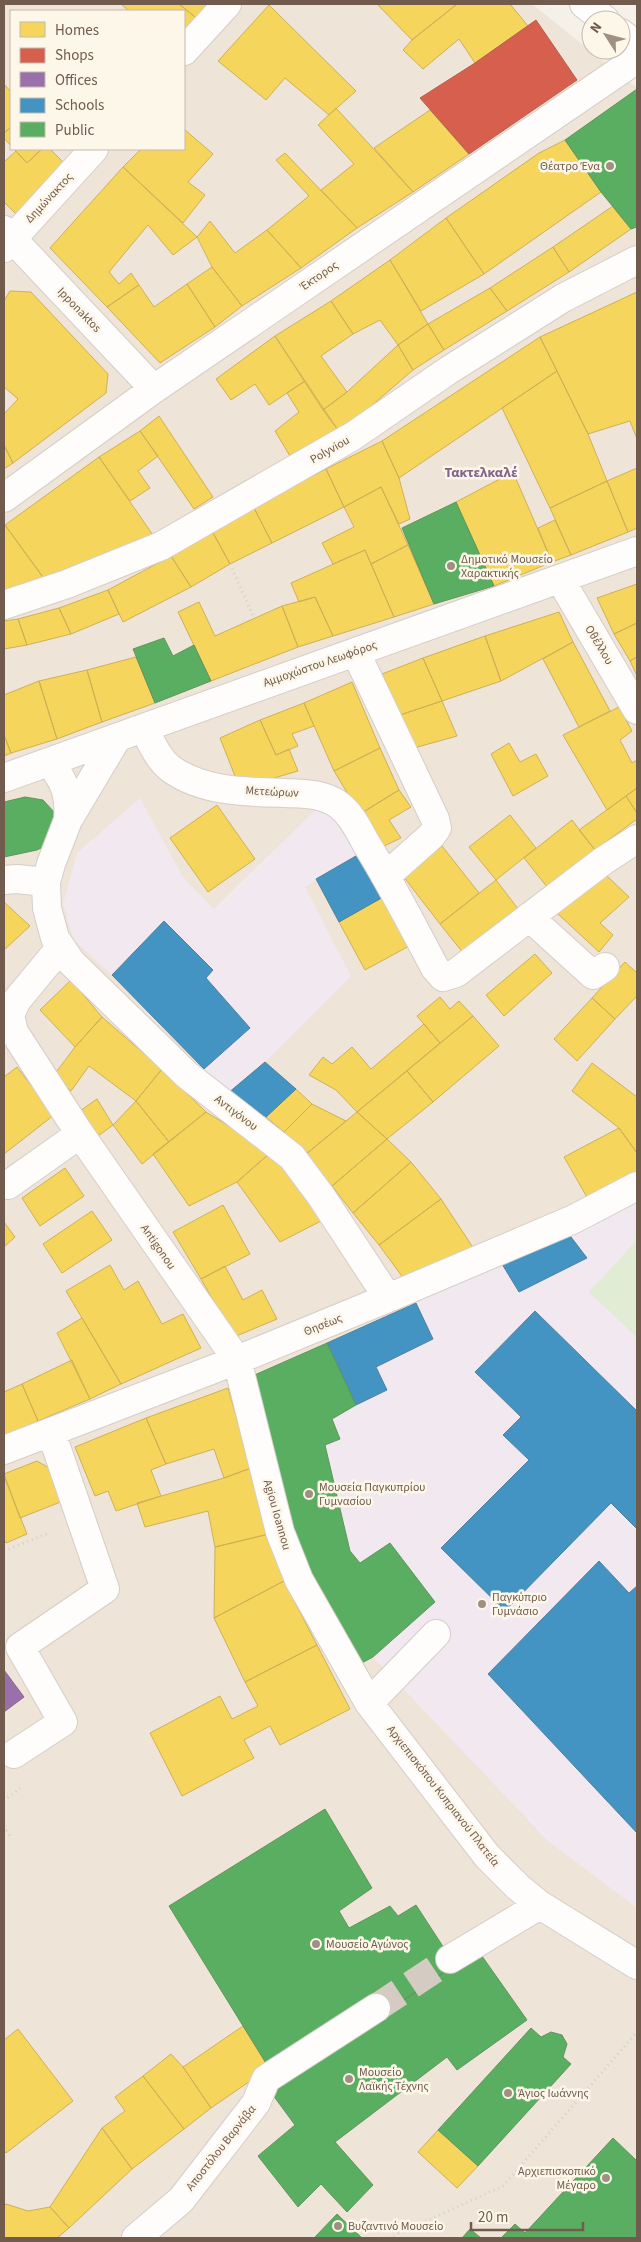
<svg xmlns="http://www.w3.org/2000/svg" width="641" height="2242" font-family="'Source Sans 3',sans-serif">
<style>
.residential{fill:#eee4d7;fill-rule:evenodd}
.education{fill:#f2e8f0}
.green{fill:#e1ecd5}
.homes{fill:#f6d55c;stroke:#ceb057}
.shops{fill:#d6604d;stroke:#b85e4d}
.offices{fill:#9970ab;stroke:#8d6a8e}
.schools{fill:#4393c3;stroke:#51829f}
.public{fill:#5aae61;stroke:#61955b}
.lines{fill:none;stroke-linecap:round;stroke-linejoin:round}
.minor-tunnel{stroke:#d4ccc2;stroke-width:28;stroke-dasharray:28 14;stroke-linecap:butt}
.minor-casing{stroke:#d4cec8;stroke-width:30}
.path{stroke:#d6d0ca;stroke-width:3;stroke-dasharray:1 4;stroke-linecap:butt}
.minor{stroke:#fefdfc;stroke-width:28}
.poi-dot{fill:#9f9083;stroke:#fdf7ea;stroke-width:2}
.labels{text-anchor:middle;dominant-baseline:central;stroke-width:5;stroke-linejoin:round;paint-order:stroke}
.poi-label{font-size:12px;fill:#715b4c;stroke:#fdf7ea;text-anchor:start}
.street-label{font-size:12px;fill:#715b4c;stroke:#fdf7ea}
.neighbourhood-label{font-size:14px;font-weight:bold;fill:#82648d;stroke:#fdf7ea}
</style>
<rect width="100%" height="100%" fill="#f5f1e9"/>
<!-- residential -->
<path class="residential" d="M4 4H532L637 88V2238H4ZM11 11H184V149H11Z"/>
<!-- education -->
<path class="education" d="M140 798 183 877 214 909 316 809 346 824 361 853 305 887 351 976 265 1062 227 1094 112 975 74 940 63 904 77 853Z
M637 1198V1908L548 1841 373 1657 360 1664 250 1377 502 1264Z"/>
<!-- green -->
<path class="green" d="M637 1240V1337L589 1292Z"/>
<!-- homes -->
<path class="homes" d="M121 4H179L200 21 184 40V11H129Z
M179 4H216L200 21Z
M377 4H457L412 40Z
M457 4H510L528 26 475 63 459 39 423 69 403 50 412 40Z
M269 5 356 91 329 115 285 78 266 100 218 61Z
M4 84 11 92V127L4 133Z
M336 108 413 192 357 228 321 190 354 164 318 125Z
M430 110 469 154 413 192 374 148Z
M11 127V146L4 138V133Z
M184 129 213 154 188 182 205 195 183 223 123 167 141 149H184Z
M565 140 601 192 484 274 446 218 539 153Z
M14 149H42L27 163Z
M42 149H50L68 167 20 218 4 202V162L16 151 27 163Z
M285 153 357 228 301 268 267 230 309 196 276 160Z
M123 167 197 237 173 255 148 225 109 272 119 284 131 273 139 285 107 307 50 248Z
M613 206 631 229 569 272 553 247Z
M446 218 484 274 421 311 390 260Z
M210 221 235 253 267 230 301 268 242 306 212 267 197 237Z
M553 247 569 272 507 311 490 288Z
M390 260 428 324 398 345 380 320 353 334 331 301Z
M212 267 242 306 215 327 187 284Z
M187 284 215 327 160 363 107 307 139 285 154 307Z
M490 288 507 311 444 350 428 324Z
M10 291 31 292 108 374 106 393 13 463 4 445V414L18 399 4 387V301Z
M637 292V439L630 421 588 434 540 337Z
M331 301 353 334 321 356 347 392 323 410 275 336Z
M428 324 444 350 413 370 398 345Z
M275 336 305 381 269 405 255 384 231 400 216 379Z
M540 337 557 371 399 478 382 441Z
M398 345 413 370 340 433 323 410 347 392Z
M557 371 588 434 607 481 550 508 502 408Z
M305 381 340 433 290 456 275 431 299 412 287 393Z
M159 416 213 497 194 509 140 431Z
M140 431 158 456 138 471 150 488 130 501 99 457Z
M382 441 399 478 410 519 399 524 381 487 344 507 326 469Z
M4 445 13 463 4 469Z
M99 457 155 538 45 580 5 525Z
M637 468V528L628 532 607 481Z
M326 469 344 507 272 543 253 506Z
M513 472 552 562 494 586 456 502Z
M607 481 628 532 571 555 550 508Z
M381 487 408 545 371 564 365 550 333 564 322 543 354 527 344 507Z
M253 506 272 543 230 564 212 531Z
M555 520 571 555 552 562 538 528Z
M5 525 45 580 4 595V526Z
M212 531 230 564 191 587 171 556Z
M408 545 434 604 394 617 371 564Z
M365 550 394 617 333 636 315 597 299 602 291 583Z
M171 556 191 587 123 622 108 590Z
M637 584V623L614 634 597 598Z
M108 590 119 614 71 634 59 608Z
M315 597 333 636 298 647 282 606Z
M199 602 215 636 282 606 298 647 211 681 178 612Z
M59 608 71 634 27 645 18 619Z
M559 612 573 642 501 681 485 636Z
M18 619 27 645 4 649V621Z
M637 623V657L630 661 614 634Z
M485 636 501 681 442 701 423 658Z
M573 642 610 711 579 727 543 659Z
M136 657 155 703 102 722 87 670Z
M637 657V676L630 661Z
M423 658 442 701 400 715 382 674Z
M87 670 102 722 57 739 39 681Z
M39 681 57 739 11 753 4 735V695Z
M352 682 380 748 334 771 304 703Z
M442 701 457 736 414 748 400 715Z
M304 703 314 726 292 734 298 746 276 755 260 720Z
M619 707 632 731 620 740 632 763 637 760V788L607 810 563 735Z
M260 720 276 755 289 749 298 771 257 783 235 776 220 738Z
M4 735 11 753 4 756Z
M509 743 520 762 536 754 548 776 513 796 491 754Z
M380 748 399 790 360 814 334 771Z
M637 788V813L626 796Z
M399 790 411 807 389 820 401 838 380 848 360 814Z
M626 796 637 813V819L595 850 579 830Z
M217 805 255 859 208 892 170 838Z
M510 815 536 848 496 880 469 847Z
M572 820 595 850 548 888 524 858Z
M442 846 479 893 440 924 403 876Z
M606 875 629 897 600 923 613 935 599 952 557 913Z
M496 880 519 910 464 954 440 924Z
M385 896 411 945 365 970 339 922Z
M4 902 30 926 4 950Z
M535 954 552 973 504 1016 486 995Z
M625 962 637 973V996L615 1019 592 998Z
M71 980 102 1017 75 1047 40 1010Z
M440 997 450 1009 459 1001 473 1016 440 1043 417 1016Z
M592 998 615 1019 577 1061 554 1039Z
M473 1016 499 1046 433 1102 407 1071Z
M102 1017 162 1069 136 1101 89 1066 71 1091 54 1075 75 1047Z
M424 1024 440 1043 357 1112 336 1090 309 1075 323 1057 332 1064 352 1047 371 1069Z
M592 1063 637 1097V1153L619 1128 572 1091Z
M17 1067 54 1115 4 1154V1077Z
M162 1069 206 1112 169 1142 136 1101Z
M407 1071 433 1102 387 1139 357 1112Z
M296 1089 312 1104 284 1132 266 1117Z
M97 1099 113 1125 94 1139 77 1113Z
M136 1101 169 1142 142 1164 113 1125Z
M312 1104 346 1121 305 1155 284 1132Z
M206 1112 271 1152 237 1182 189 1206 153 1154Z
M357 1112 387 1139 332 1186 305 1155Z
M619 1128 637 1153V1171L588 1199 564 1157Z
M387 1139 411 1162 353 1213 332 1186Z
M271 1152 323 1220 280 1242 237 1182Z
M411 1162 441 1199 379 1245 353 1213Z
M65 1168 84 1196 40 1226 22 1198Z
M441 1199 474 1249 404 1279 379 1245Z
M223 1205 250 1254 201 1279 173 1232Z
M92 1211 112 1240 62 1273 43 1244Z
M4 1222 15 1237 4 1247Z
M110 1265 124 1290 138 1281 162 1324 183 1314 201 1348 121 1384 66 1291Z
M225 1266 243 1300 262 1290 277 1319 234 1337 201 1279Z
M82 1318 121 1384 90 1399 57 1333Z
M72 1360 90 1399 38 1421 22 1384Z
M22 1384 38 1421 4 1436V1392Z
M228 1388 251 1468 224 1478 214 1449 166 1464 146 1418Z
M146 1418 166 1464 151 1470 161 1496 116 1511 108 1491 95 1496 75 1447Z
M37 1461 49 1468 63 1501 20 1518 4 1474Z
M251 1468 269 1534 215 1547 208 1511 145 1527 137 1503 224 1478Z
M4 1476 27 1534 6 1543 4 1539Z
M269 1534 284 1581 214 1618 215 1547Z
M284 1581 317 1645 245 1682 214 1618Z
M317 1645 350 1709 280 1745 270 1726 244 1740 254 1758 182 1796 150 1733 220 1696 232 1719 258 1706 245 1682Z
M243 2026 269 2068 211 2108 183 2067Z
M18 2029 73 2101 6 2153 4 2150V2040Z
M171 2054 183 2067 211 2108 184 2129 143 2076Z
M143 2076 184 2129 132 2169 102 2128 125 2111 115 2097Z
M102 2128 132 2169 69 2228 50 2207Z
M438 2130 478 2166 457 2188 418 2152Z
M6 2204 28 2211 50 2207 69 2228 57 2238H4V2206Z"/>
<!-- shops -->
<path class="shops" d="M536 20 577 80 469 154 420 98 475 63Z"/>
<!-- offices -->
<path class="offices" d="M4 1670 24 1697 4 1712Z"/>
<!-- schools -->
<path class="schools" d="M361 853 385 896 339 922 316 879Z
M164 921 213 970 206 978 250 1028 204 1069 112 975Z
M265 1062 296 1089 266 1117 227 1094Z
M568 1233 587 1258 519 1292 502 1264Z
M416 1303 433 1339 376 1367 387 1390 356 1405 327 1343Z
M535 1311 637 1411V1529L611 1503 505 1611 441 1548 529 1460 503 1435 521 1417 475 1372Z
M599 1561 629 1593 637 1586V1833L488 1674Z"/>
<!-- public -->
<path class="public" d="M637 89V227L631 229 601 192 565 140Z
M456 502 494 586 434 604 402 528Z
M164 638 173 656 194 645 211 681 155 703 133 649Z
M25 797 43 800 55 813 57 822 45 846 37 850 4 857V802Z
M327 1343 356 1405 332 1419 340 1439 325 1445 350 1551 360 1563 390 1543 435 1602 373 1657 360 1664 298 1552 250 1377Z
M325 1809 372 1888 339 1911 349 1928 390 1906 398 1916 416 1905 455 1965 381 2016 269 2068 169 1906Z
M477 1949 527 2020 457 2070 447 2057 335 2142 373 2185 347 2212 321 2184 298 2207 258 2156 295 2125 267 2087 381 2016Z
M531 2028 541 2037 551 2032 562 2035 567 2044 563 2057 571 2064 478 2166 438 2130Z
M613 2138 637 2161V2238H501L515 2224 525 2233Z
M337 2214 362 2238H314Z
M470 2229 481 2238H462Z"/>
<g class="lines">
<!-- minor-tunnel -->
<path class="minor-tunnel" d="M376 2008 450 1959"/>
<defs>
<path id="minor" d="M584 4 605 20
M621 33 637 46
M184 51 227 4
M4 230 154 389
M4 248 94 149
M4 498 154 389 637 59
M560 579 637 710
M4 605 67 584 161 546 353 436 449 370 563 298 637 260
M356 653 435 819 437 828 431 836 386 876
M144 728C151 742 158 759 171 769 203 792 247 792 285 793 303 794 323 793 339 805 352 815 359 831 367 845 392 885 413 927 435 968L443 977 456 973 603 861 637 839
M117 738 68 820 51 864 46 882 47 908 55 938 71 962 187 1075 292 1157 321 1196 388 1298
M49 763C65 780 70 796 68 820
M4 778 637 551
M4 880 17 879 46 882
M529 917 593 975 605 967
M60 948 17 1000 10 1015 14 1032 80 1134 237 1360 280 1532 299 1580 369 1703 487 1856 518 1887 540 1905 637 1965
M8 1185 80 1134
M4 1450 237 1360 388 1298 574 1219 637 1186
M369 1703 436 1634
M14 1754 63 1722 20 1647 105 1589 51 1432
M450 1959 540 1905
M136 2238 181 2200 256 2103 266 2079 376 2008"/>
</defs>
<!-- minor casing -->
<use href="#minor" class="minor-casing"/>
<!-- path -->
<path class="path" d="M230 564 254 618
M4 1551 49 1533
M4 1801 20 1788
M4 1826 10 1836
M389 2238 503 2186 637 2032"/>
<!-- minor -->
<use href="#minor" class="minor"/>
</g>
<!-- markers -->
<g class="poi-dot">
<circle cx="610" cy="166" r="5"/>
<circle cx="451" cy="566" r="5"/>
<circle cx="309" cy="1494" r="5"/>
<circle cx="482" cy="1604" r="5"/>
<circle cx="316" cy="1944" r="5"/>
<circle cx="349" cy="2079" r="5"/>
<circle cx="508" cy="2093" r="5"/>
<circle cx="606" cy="2178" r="5"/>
<circle cx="338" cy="2226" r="5"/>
</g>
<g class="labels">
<!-- poi labels -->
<g class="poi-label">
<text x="600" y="166" text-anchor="end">Θέατρο Ένα</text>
<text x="461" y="559">Δημοτικό Μουσείο<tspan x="461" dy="14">Χαρακτικής</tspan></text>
<text x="319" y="1487">Μουσεία Παγκυπρίου<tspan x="319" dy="14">Γυμνασίου</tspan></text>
<text x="492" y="1597">Παγκύπριο<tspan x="492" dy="14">Γυμνάσιο</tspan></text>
<text x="326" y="1944">Μουσείο Αγώνος</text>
<text x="359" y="2072">Μουσείο<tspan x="359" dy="14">Λαϊκής Τέχνης</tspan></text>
<text x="518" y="2093">Άγιος Ιωάννης</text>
<text x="596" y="2171" text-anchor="end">Αρχιεπισκοπικό<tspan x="596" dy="14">Μέγαρο</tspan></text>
<text x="348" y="2226">Βυζαντινό Μουσείο</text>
</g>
<!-- street labels -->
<g class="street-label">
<text transform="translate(49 198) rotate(-47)">Δημώνακτος</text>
<text transform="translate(319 276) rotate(-34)">Έκτορος</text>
<text transform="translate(79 310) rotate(46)">Ipponaktos</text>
<text transform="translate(330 450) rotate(-30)">Polyviou</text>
<text transform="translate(599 645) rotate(59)">Οθέλλου</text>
<text transform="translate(320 664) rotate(-19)">Αμμοχώστου Λεωφόρος</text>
<text transform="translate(272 792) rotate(3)">Μετεώρων</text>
<text transform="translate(236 1113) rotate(37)">Αντιγόνου</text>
<text transform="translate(158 1247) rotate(55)">Antigonou</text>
<text transform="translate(323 1325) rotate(-22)">Θησέως</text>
<text transform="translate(277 1515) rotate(74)">Agiou Ioannou</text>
<text transform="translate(443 1796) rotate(52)">Αρχιεπισκόπου Κυπριανού Πλατεία</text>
<text transform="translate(221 2148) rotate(-52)">Αποστόλου Βαρνάβα</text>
</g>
<!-- neighbourhood labels -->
<g class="neighbourhood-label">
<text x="481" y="473">Τακτελκαλέ</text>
</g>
</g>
<!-- border -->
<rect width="641" height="2242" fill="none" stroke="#715b4c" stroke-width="10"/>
<!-- legend -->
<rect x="10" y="10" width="175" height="140" fill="#fdf7ea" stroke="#c5b9ab"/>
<rect x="20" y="22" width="25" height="15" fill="#f6d55c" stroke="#c5b9ab"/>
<text x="55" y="35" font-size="15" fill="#715b4c">Homes</text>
<rect x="20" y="48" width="25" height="15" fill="#d6604d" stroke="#c5b9ab"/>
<text x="55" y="60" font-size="15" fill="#715b4c">Shops</text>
<rect x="20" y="72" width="25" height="15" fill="#9970ab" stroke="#c5b9ab"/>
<text x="55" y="85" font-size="15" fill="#715b4c">Offices</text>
<rect x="20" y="98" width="25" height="15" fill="#4393c3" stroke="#c5b9ab"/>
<text x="55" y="110" font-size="15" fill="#715b4c">Schools</text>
<rect x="20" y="122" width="25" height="15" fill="#5aae61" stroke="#c5b9ab"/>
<text x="55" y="135" font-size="15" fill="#715b4c">Public</text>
<!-- north arrow -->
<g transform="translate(606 35) rotate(306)"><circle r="24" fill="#fdf7ea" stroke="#c5b9ab"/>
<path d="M0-4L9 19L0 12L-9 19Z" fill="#9f9083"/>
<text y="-8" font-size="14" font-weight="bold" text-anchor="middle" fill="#715b4c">N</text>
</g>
<!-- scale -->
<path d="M471 2222v8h112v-8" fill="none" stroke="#715b4c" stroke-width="2.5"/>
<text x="478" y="2222" font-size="15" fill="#715b4c" stroke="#fdf7ea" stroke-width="4" paint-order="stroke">20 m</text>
</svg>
